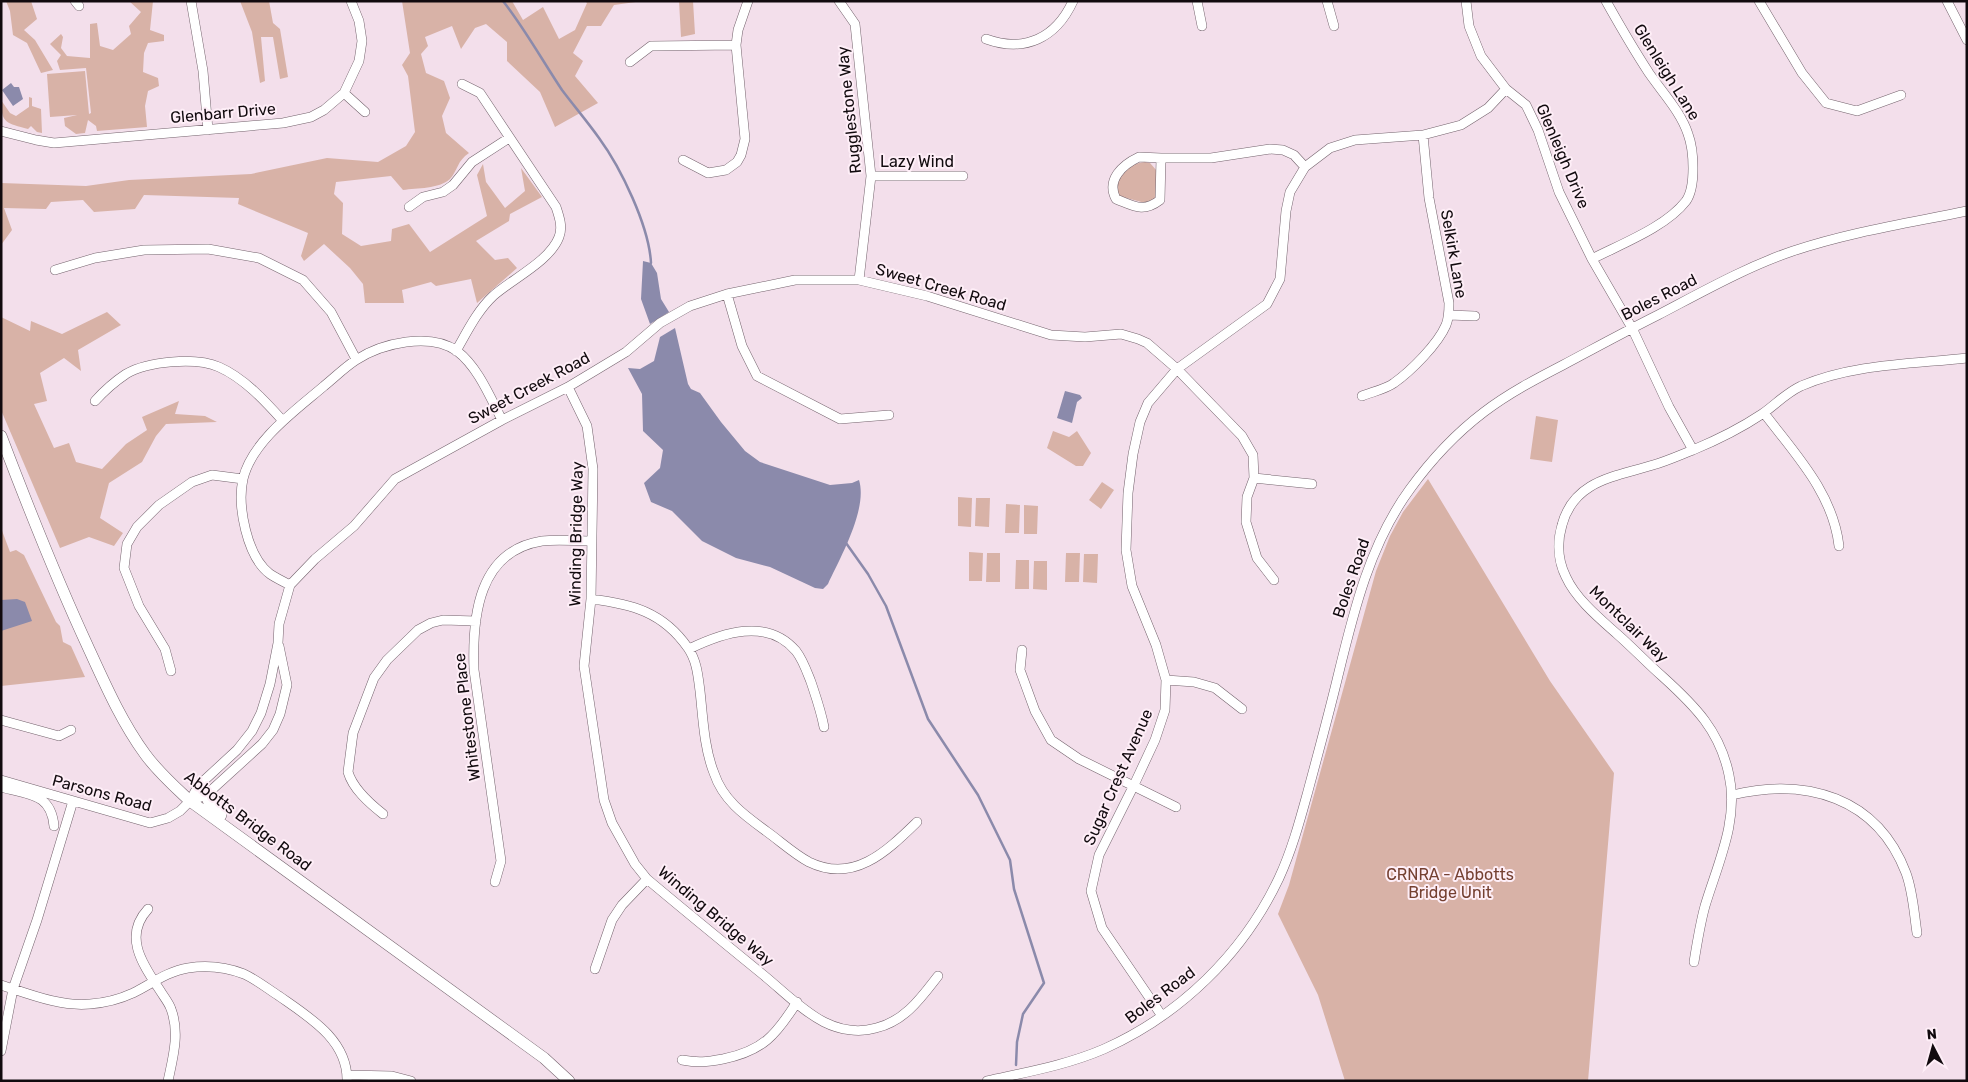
<svg xmlns="http://www.w3.org/2000/svg" width="1968" height="1082" font-family="Rubik,sans-serif">
<style>
.green{fill:#d8b2a7}
.water{fill:#8b8aab}
.lines{fill:none;stroke-linecap:round;stroke-linejoin:round}
.stream{stroke:#8b8aab;stroke-width:2.5}
.minor-casing{stroke:#74636d;stroke-width:10}
.major-casing{stroke:#74636d;stroke-width:12}
.minor{stroke:#fff;stroke-width:9}
.major{stroke:#fff;stroke-width:11}
.labels{text-anchor:middle;dominant-baseline:central;stroke-width:4;stroke-linejoin:round;paint-order:stroke}
.street-label{font-size:16px;fill:#110a0e;stroke:#feeef7}
.park-label{font-size:16px;fill:#754031;stroke:#feeef7}
</style>
<rect width="100%" height="100%" fill="#f3dfeb"/>
<!-- green -->
<path class="green" d="M6 1H31L37 19 24 30 35 40 53 70 41 73 27 43 13 35 10 11Z
M129 1H153L150 30 164 35V41L148 43 144 53 143 72 158 78 159 86 148 91 145 106 147 127 97 131 96 126 88 120 85 133 76 134 65 126 64 118 77 115 50 117 47 74 85 71 89 114 91 113 86 68 60 70 57 61 61 55 50 44 61 34 63 37 61 48 67 56 90 58V24L97 23 100 46 113 50 131 34 129 26 141 12Z
M240 1H269L273 23 280 29 288 77 280 79 273 37H261L265 81 260 83 252 32Z
M402 1H512L523 20 543 7 559 39 575 30 587 3 585 1H643L614 5 601 26H587L573 53 583 61 575 76 598 103 555 127 540 92 507 61V42L486 24 475 28 461 49 452 26 425 37 428 46 421 54 426 73 444 81 450 98 442 116 446 133 469 153C457 161 458 170 450 179 439 189 417 188 403 190L391 176 336 182 334 194 343 203 342 234 361 246 391 241 392 229 409 224 430 252 487 216 477 175 483 164 486 182 505 208 525 191 521 168 542 197 510 214 509 221 476 241 495 260 508 258 517 268 477 303 471 279 436 286 431 282 402 290 404 303H365L363 284 350 268 324 244 304 261 301 256 308 233 238 204 239 198 144 195 135 209 94 212 83 200 51 202 46 209 4 208 12 230 1 245V183L86 186 129 180 251 174 327 158 378 162 406 146 415 132 408 76 402 65 410 53Z
M679 1H693L695 34 681 37Z
M29 97 32 98V106L41 109 42 133 37 132 31 126 28 129C7 123 1 124 1 100L10 113 16 116 29 107Z
M1145 162 1150 163 1157 171V194L1154 199 1145 203 1119 196 1116 193C1118 175 1126 164 1145 162Z
M107 312 121 325 78 350 81 371 64 358 40 373 47 401 34 404 54 448 69 443 76 462 102 469 126 444 147 430 142 417 179 401 175 414 205 416 217 422 166 424 156 436 142 462 109 483 100 518 123 533 114 546 89 537 60 548 1 410V317L30 331 31 321 62 334Z
M1536 416 1558 420 1552 462 1530 459Z
M1053 431 1069 437 1077 431 1091 453 1083 466H1076L1047 448Z
M1428 479 1550 681 1614 773 1588 1081H1345L1318 995 1278 914 1289 885 1376 571 1390 536 1403 512Z
M1102 482 1114 490 1101 509 1089 500Z
M958 497 972 498 971 527 958 526Z
M976 498H990L989 527 975 526Z
M1006 504 1020 505 1019 533H1005Z
M1024 505 1038 506 1037 534H1024Z
M1 528 10 552 16 550 24 555 56 622 60 626 63 642 71 646 85 677 1 686Z
M969 552 983 553 982 581H969Z
M987 553H1000V582H986Z
M1066 553H1080L1079 582H1065Z
M1084 554H1098L1097 583 1083 582Z
M1016 560H1029V589H1015Z
M1034 561H1047V590L1033 589Z"/>
<!-- water -->
<path class="water" d="M11 83 14 87H19L23 99 13 106 2 90Z
M643 261 651 263 657 273 661 299 669 312 650 324 641 299Z
M675 328 688 384 691 389 700 393 721 422 745 451 760 462 830 485 852 483 859 480C868 509 840 558 828 584L823 589 815 588 770 567 736 558 702 541 672 511 651 502 644 483 660 468 663 450 643 431 642 394 628 368 640 369 654 361 660 337Z
M1065 391 1080 395 1082 398 1077 402 1072 423 1057 418Z
M17 599 25 602 32 621 1 631V600Z"/>
<g class="lines">
<!-- stream -->
<path class="stream" d="M503 1C525 29 542 60 562 90 574 106 587 121 599 138 621 168 649 226 651 263
M846 543 868 574 886 606 928 719 978 795 1010 860 1014 889 1044 983 1023 1014 1017 1042 1016 1065"/>
<defs>
<path id="minor" d="M75 1 79 6
M191 1 203 71 208 130
M839 1 855 24 871 176 859 280
M1197 1 1202 26
M1327 1 1334 26
M1466 1 1469 26 1481 56 1506 89 1526 105 1538 130 1559 192 1592 259 1632 328 1669 407 1693 450
M1759 1 1802 73 1826 103 1857 111 1901 95
M1947 1 1967 40
M986 39C1025 53 1056 38 1073 1
M630 62 651 46 736 45
M344 93 365 112
M1 131 36 140 54 143 283 123 311 117 324 110 344 93 359 61 362 41 359 21 351 1
M1139 157 1161 158 1160 200C1143 213 1134 206 1116 199 1106 180 1122 165 1139 157Z
M1161 158H1211L1270 149 1283 150 1294 155 1305 167
M683 160 708 173 726 170 737 162 741 155 745 139 736 45 738 30 748 1
M871 176H963
M409 207 423 197 443 192 453 185 472 162 509 138
M1592 259C1621 244 1666 227 1686 201 1696 187 1694 150 1688 134 1681 112 1662 92 1649 73 1634 50 1620 26 1606 1
M55 270 95 258 144 250 208 249 259 258 303 280 331 312 356 359
M727 294 742 346 757 376 840 419 889 415
M1449 315 1475 316
M456 351C467 332 477 311 493 296 512 279 550 261 559 237 563 227 559 216 556 207L480 93 462 84
M568 387 587 426 593 469 591 599 584 666 604 800 612 823 635 864 647 879C685 911 723 942 761 973 781 989 801 1010 824 1022 840 1030 859 1033 876 1028 905 1021 921 998 938 976
M1362 396C1372 392 1386 389 1394 383 1411 371 1438 344 1446 325 1449 318 1449 310 1449 303L1429 198 1423 135
M95 401C104 391 114 382 126 374 148 361 196 357 219 367 244 378 265 401 283 421
M1764 413C1795 454 1833 493 1839 546
M1254 478 1312 484
M290 585C284 582 276 578 270 574 247 557 237 506 243 479 252 441 296 410 324 386 334 378 345 367 356 360 382 343 430 332 457 351 478 367 490 397 502 420
M591 599C632 604 663 612 688 648 697 661 698 676 700 691 703 718 704 748 714 773 723 800 744 815 766 831 780 841 794 854 809 862 854 884 887 851 917 822
M689 649C722 633 767 617 796 651 803 660 807 672 811 682 816 697 821 711 824 727
M1022 650 1020 670 1035 711 1051 740 1079 759 1176 807
M171 671 165 649 139 606 124 568 127 544 137 527 159 505 192 482 212 475 243 479
M1166 680 1194 682 1215 688 1242 709
M1 720 59 736 71 730
M1 780 150 823 168 818 180 811 190 801 198 786 237 750 252 731 261 713 270 684 278 643 279 624 290 585 315 559 354 526 395 479 502 420 568 387 626 352 660 323 690 306 727 294 795 280H859L927 296 1051 335 1085 337 1121 334 1138 339 1147 343 1177 369 1242 436 1253 455 1254 478 1247 497 1246 522 1257 558 1274 580
M1 787C29 795 51 793 54 826
M1732 795C1806 777 1877 797 1906 873 1913 892 1914 913 1917 933
M190 801 206 795 262 744 273 730 280 714 287 685 279 646
M383 814C369 803 353 789 348 772L353 733 374 678 387 660 418 630 431 623 443 620 476 621
M495 882 501 861 474 670C472 617 478 551 542 541 558 539 576 541 592 541
M148 909C122 937 144 966 161 992 164 997 169 1003 171 1009 180 1033 173 1057 168 1081
M1694 962C1697 943 1700 924 1705 906 1718 863 1739 820 1729 775 1720 731 1695 706 1663 677 1647 663 1633 648 1617 634 1599 618 1576 599 1566 577 1558 561 1557 542 1562 525 1574 480 1615 477 1653 465 1667 461 1680 455 1693 450 1717 440 1741 428 1762 414 1775 405 1786 393 1801 386 1852 364 1912 364 1967 358
M595 969 612 920 622 905 647 879
M1 985C29 994 61 1007 90 1004 104 1003 120 999 133 993 151 984 168 971 188 968 207 965 226 967 244 974 257 980 268 989 279 996 309 1017 348 1040 347 1081
M1162 1016 1102 928 1091 891 1099 855 1134 785 1155 740 1165 710 1166 680 1156 645 1132 586 1126 550 1128 493 1133 454 1140 422 1148 403 1177 369 1267 304 1280 279 1286 211 1290 192 1305 167 1330 148 1355 140 1423 135 1461 125 1488 108 1506 89
M1 1051 13 989 37 920 73 801
M682 1060C699 1063 706 1062 723 1059 763 1051 776 1035 797 1002
M348 1075 392 1076 411 1081
M987 1081C1027 1072 1067 1065 1104 1049 1180 1015 1243 954 1279 878 1292 850 1300 820 1308 791 1318 754 1328 717 1337 680 1353 614 1369 545 1410 489 1431 460 1455 434 1484 412 1509 393 1536 379 1563 365 1595 348 1626 331 1658 315 1702 292 1746 267 1793 251 1850 232 1909 223 1967 211"/>
<path id="major" d="M1 436C28 507 56 578 88 647 105 684 121 721 145 754 158 772 174 786 190 801L544 1058 569 1081
M206 795 210 805 221 815"/>
</defs>
<!-- minor casing -->
<use href="#minor" class="minor-casing"/>
<!-- major casing -->
<use href="#major" class="major-casing"/>
<!-- minor -->
<use href="#minor" class="minor"/>
<!-- major -->
<use href="#major" class="major"/>
</g>
<g class="labels">
<!-- street labels -->
<g class="street-label">
<text transform="translate(1667 72) rotate(58)">Glenleigh Lane</text>
<text transform="translate(849 110) rotate(-96)">Rugglestone Way</text>
<text transform="translate(223 113) rotate(-5)">Glenbarr Drive</text>
<text transform="translate(1563 156) rotate(67)">Glenleigh Drive</text>
<text x="917" y="161">Lazy Wind</text>
<text transform="translate(1454 254) rotate(80)">Selkirk Lane</text>
<text transform="translate(941 287) rotate(16)">Sweet Creek Road</text>
<text transform="translate(1659 297) rotate(-27)">Boles Road</text>
<text transform="translate(529 388) rotate(-28)">Sweet Creek Road</text>
<text transform="translate(576 534) rotate(-89)">Winding Bridge Way</text>
<text transform="translate(1351 578) rotate(-71)">Boles Road</text>
<text transform="translate(1629 624) rotate(44)">Montclair Way</text>
<text transform="translate(467 717) rotate(-97)">Whitestone Place</text>
<text transform="translate(1118 777) rotate(-66)">Sugar Crest Avenue</text>
<text transform="translate(102 793) rotate(15)">Parsons Road</text>
<text transform="translate(248 821) rotate(37)">Abbotts Bridge Road</text>
<text transform="translate(716 916) rotate(40)">Winding Bridge Way</text>
<text transform="translate(1160 995) rotate(-37)">Boles Road</text>
</g>
<!-- park labels -->
<g class="park-label">
<text x="1450" y="874">CRNRA - Abbotts<tspan x="1450" dy="18">Bridge Unit</tspan></text>
</g>
</g>
<!-- border -->
<rect width="1968" height="1082" fill="none" stroke="#110a0e" stroke-width="5"/>
<!-- north arrow -->
<g transform="translate(1933 1047) rotate(354)" stroke="#feeef7" stroke-width="4" paint-order="stroke">
<path d="M0-4L9 19L0 12L-9 19Z" fill="#110a0e"/>
<text y="-8" font-size="14" font-weight="bold" text-anchor="middle" fill="#110a0e">N</text>
</g>
</svg>
